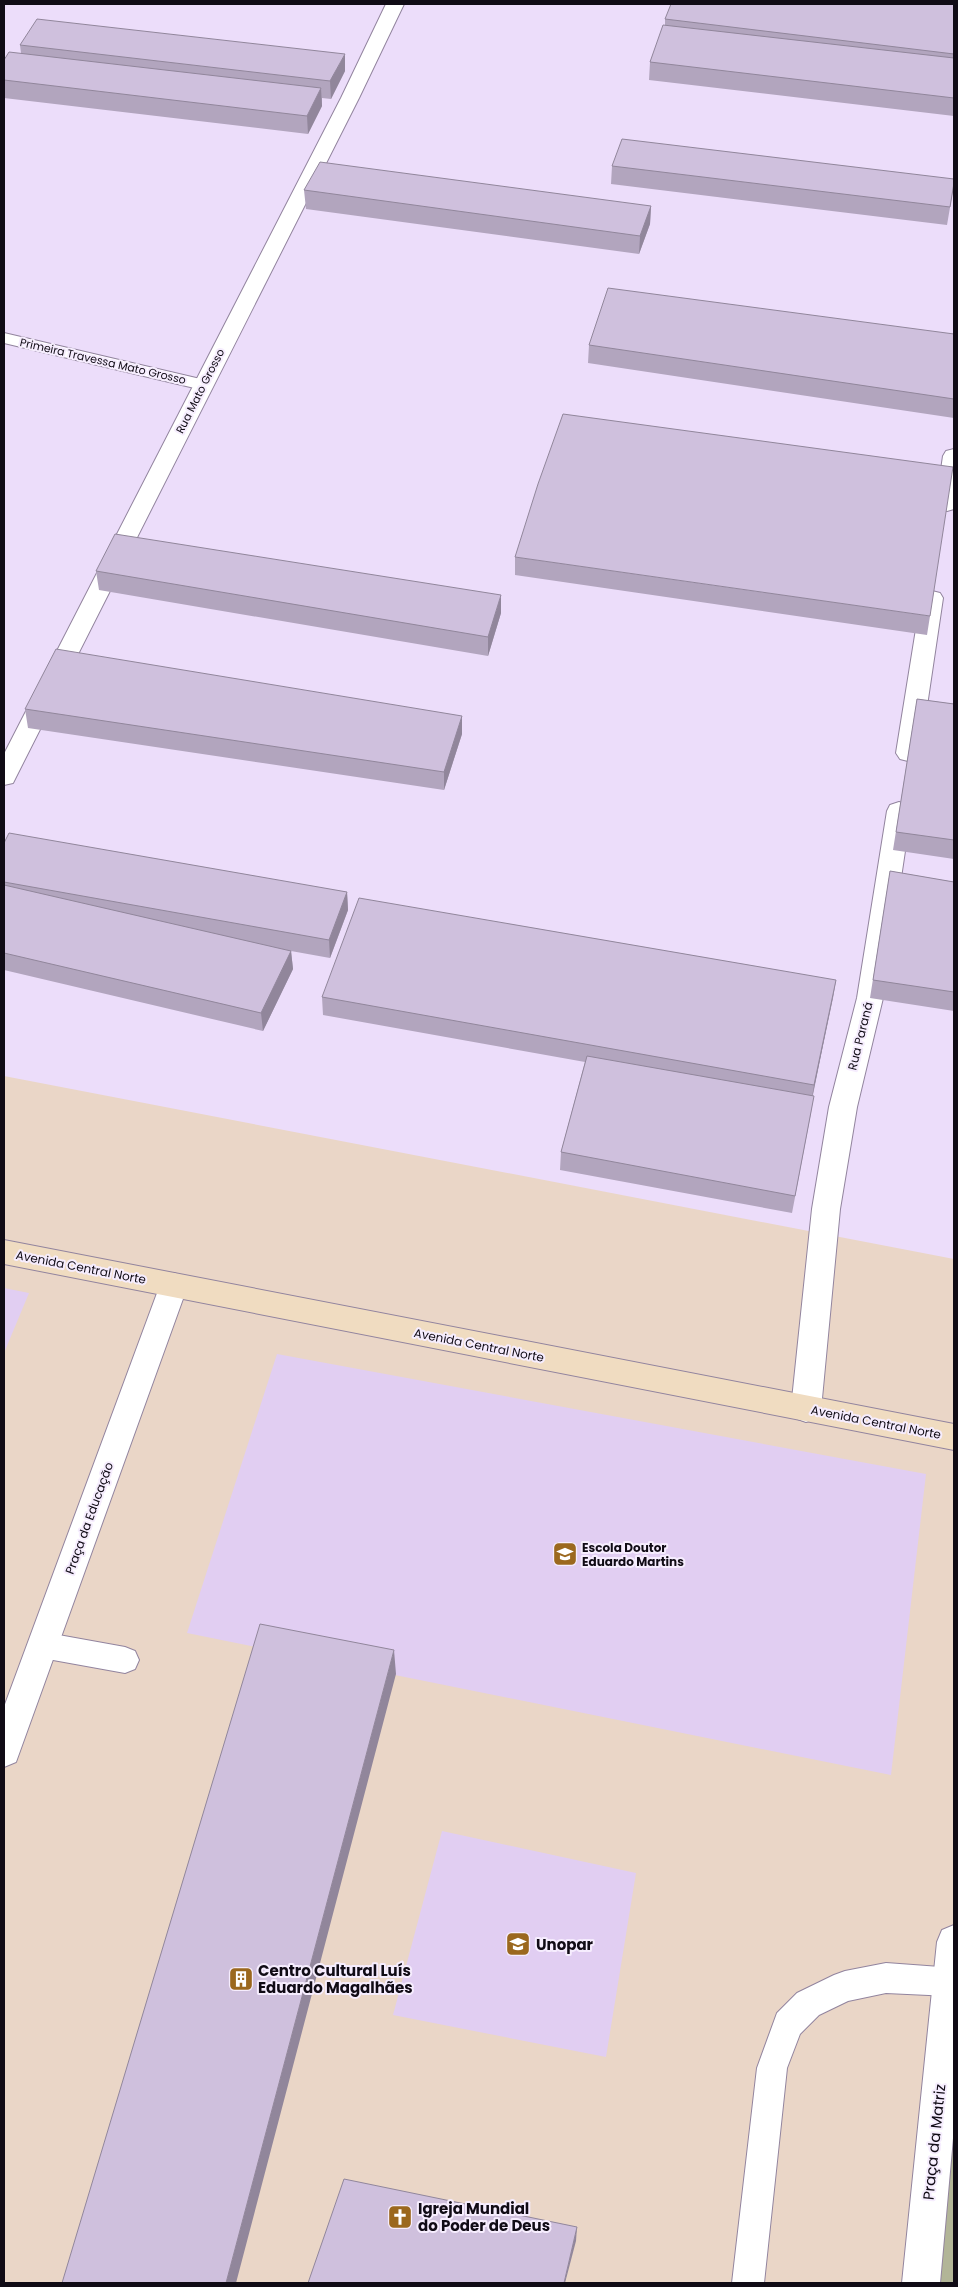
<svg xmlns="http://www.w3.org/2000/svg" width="958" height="2287" font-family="Poppins,sans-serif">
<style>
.commercial{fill:#ead6c7}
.built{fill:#e1cef2}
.green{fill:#b2b597}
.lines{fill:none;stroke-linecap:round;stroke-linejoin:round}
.service-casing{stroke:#92849e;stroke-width:2}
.minor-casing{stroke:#92849e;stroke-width:2}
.secondary-casing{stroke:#92849e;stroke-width:2}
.service{fill:#fff;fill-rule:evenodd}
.minor{fill:#fff;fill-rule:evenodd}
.secondary{fill:#f0dcc1;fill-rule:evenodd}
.wall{fill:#b2a5be}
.shaded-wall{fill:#91869b}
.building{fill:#cfc0dd;stroke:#91869b}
.labels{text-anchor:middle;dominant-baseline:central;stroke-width:4;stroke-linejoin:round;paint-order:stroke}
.far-street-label{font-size:11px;fill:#100b15;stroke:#f6edfe}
.street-label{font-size:12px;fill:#100b15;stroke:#f6edfe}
.poi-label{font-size:12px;font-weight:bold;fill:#100b15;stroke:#f6edfe;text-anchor:start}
.near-poi-label{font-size:15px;font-weight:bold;fill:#100b15;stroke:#f6edfe;text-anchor:start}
.near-street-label{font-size:15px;fill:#100b15;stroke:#f6edfe}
</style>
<rect width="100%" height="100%" fill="#ecddfa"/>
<!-- commercial -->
<path class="commercial" d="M4 1076 954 1259V2283H4Z"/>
<!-- built -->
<path class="built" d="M4 1288 29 1293 4 1353Z
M277 1354 926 1474 891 1775 187 1633Z
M442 1831 636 1873 606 2057 393 2015Z"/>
<!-- green -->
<path class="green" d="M954 1947V2283H921Z"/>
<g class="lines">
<defs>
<path id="service" d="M4 333 209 381 212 385 209 389 203 390 4 343Z
M42 1632 125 1647 135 1651 139 1660 135 1669 125 1673 42 1658 32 1654 28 1645 32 1636Z
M886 1963 954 1968V1994L950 1996 886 1993 848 2001 819 2015 800 2034 787 2068 764 2283H732L757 2068 777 2013 797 1993 834 1975 845 1971Z"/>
<path id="minor" d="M386 4H404L359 98 16 777 13 783 4 785V754L341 98Z
M954 449V509L947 511 939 509 936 504 943 456 946 451Z
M932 591 940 593 943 598 920 753 916 759 908 761 900 759 896 753 921 598 924 593Z
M899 802 908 805 911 811 883 998 857 1107 840 1209 821 1409 817 1418 806 1422 795 1418 791 1409 812 1209 829 1107 857 998 887 811 890 805Z
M174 1273 184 1277 188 1285 20 1751 16 1762 4 1767V1707L160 1285 164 1277Z
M954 1925V2127L940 2283H902L937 1942 942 1930Z"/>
<path id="secondary" d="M4 1240 954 1424V1450L4 1264Z"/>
</defs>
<!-- service casing -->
<use href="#service" class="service-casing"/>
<!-- minor casing -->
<use href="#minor" class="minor-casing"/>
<!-- secondary casing -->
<use href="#secondary" class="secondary-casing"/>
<!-- service -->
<use href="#service" class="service"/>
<!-- minor -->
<use href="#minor" class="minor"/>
<!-- secondary -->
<use href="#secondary" class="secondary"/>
</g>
<!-- wall -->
<path class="wall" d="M954 4V116L649 80 650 62 665 25V19Z
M20 45 345 71 331 99 322 98V106L308 134 4 98V80L21 53Z
M612 166 954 184 947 225 611 184Z
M304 190 651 206 650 224 639 254 306 209Z
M954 334V418L588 363 589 345Z
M515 557 930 616 927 635 515 575Z
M96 571 501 613 488 656 99 590Z
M917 699 954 704V859L893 850Z
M25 709 462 716V734L444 790 28 728Z
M4 843 347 892 348 910 330 958 291 951 293 969 263 1031 4 970Z
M890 871 954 882V1011L870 998Z
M836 980 813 1095 811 1113 792 1213 560 1170 561 1152 585 1062 323 1015 322 997Z"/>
<!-- shaded-wall -->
<path class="shaded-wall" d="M345 54V71L331 99 330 81Z
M321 88 322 106 308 134 307 116Z
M651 206 650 224 639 254 640 236Z
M501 595V613L488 656V637Z
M462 716V734L444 790V772Z
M347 892 348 910 330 958 329 940Z
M291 951 293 969 263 1031 261 1013Z
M836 980 833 998 811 1103 814 1085Z
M394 1650 396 1674 236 2283H226Z
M577 2227 576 2241 565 2283H564Z"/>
<!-- building -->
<path class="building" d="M671 4H954V54L665 19Z
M37 19 345 54 330 81 20 45Z
M663 25 954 58V98L650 62Z
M9 52 321 88 307 116 4 80V60Z
M622 139 954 179V183L950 207 612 166Z
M320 162 651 206 640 236 304 190Z
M608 288 954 334V399L589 345Z
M563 414 953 467 930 616 515 557 538 484Z
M115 534 501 595 488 637 96 571Z
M56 649 462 716 444 772 25 709Z
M917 699 954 704V840L896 832Z
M9 833 347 892 329 940 4 882V843Z
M890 871 954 882V992L873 980Z
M4 885 291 951 261 1013 4 953Z
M359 898 836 980 814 1085 322 997Z
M587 1056 814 1096 795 1196 561 1152Z
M260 1624 394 1650 226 2283H62Z
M344 2179 577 2227 564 2283H308Z"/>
<!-- icons -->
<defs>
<symbol id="school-square" viewBox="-11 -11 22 22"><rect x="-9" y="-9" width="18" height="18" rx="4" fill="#9b681e" stroke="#f6edfe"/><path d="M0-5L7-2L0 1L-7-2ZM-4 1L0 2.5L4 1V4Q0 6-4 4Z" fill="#fff"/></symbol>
<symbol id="university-square" viewBox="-11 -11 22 22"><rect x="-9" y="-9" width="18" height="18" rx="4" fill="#9b681e" stroke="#f6edfe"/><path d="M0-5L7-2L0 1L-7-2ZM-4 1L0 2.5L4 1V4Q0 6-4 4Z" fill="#fff"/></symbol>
<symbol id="building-square" viewBox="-11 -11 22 22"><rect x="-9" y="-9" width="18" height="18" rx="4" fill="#9b681e" stroke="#f6edfe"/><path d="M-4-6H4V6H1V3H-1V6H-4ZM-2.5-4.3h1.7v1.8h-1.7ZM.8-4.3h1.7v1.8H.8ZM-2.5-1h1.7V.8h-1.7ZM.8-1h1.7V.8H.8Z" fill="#fff"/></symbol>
<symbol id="church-square" viewBox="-11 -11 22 22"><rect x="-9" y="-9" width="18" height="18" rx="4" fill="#9b681e" stroke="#f6edfe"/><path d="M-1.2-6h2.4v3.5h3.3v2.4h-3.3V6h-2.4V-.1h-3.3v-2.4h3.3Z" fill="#fff"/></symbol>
</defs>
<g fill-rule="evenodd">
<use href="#school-square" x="551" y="1540" width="28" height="28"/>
<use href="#university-square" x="504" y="1930" width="28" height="28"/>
<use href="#building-square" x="227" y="1965" width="28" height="28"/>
<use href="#church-square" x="386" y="2203" width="28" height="28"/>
</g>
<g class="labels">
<!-- far-street labels -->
<g class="far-street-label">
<text transform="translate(103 361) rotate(13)">Primeira Travessa Mato Grosso</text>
<text transform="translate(200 391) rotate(-63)">Rua Mato Grosso</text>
</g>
<!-- street labels -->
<g class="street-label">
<text transform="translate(860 1036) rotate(-76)">Rua Paraná</text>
<text transform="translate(81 1267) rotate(11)">Avenida Central Norte</text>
<text transform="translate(479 1345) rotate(11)">Avenida Central Norte</text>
<text transform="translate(876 1422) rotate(11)">Avenida Central Norte</text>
<text transform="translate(89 1518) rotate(-70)">Praça da Educação</text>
</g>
<!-- poi labels -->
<g class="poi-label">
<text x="582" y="1547">Escola Doutor<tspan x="582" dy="14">Eduardo Martins</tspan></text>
</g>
<!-- near-poi labels -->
<g class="near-poi-label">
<text x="536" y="1944">Unopar</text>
<text x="258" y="1970">Centro Cultural Luís<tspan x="258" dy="17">Eduardo Magalhães</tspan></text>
<text x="418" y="2208">Igreja Mundial<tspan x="418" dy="17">do Poder de Deus</tspan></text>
</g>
<!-- near-street labels -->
<g class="near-street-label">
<text transform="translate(934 2142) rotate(-84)">Praça da Matriz</text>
</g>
</g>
<!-- border -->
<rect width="958" height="2287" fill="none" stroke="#100b15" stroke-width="10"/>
</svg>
